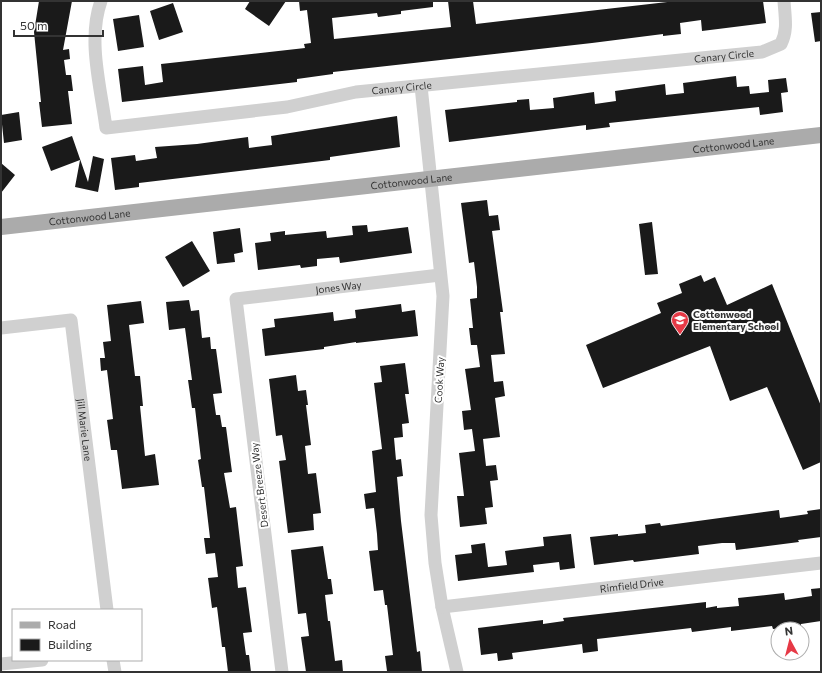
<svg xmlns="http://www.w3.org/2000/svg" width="822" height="673" font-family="Commissioner,sans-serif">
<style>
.building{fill:#1a1a1a}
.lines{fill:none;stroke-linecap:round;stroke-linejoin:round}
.minor{stroke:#d0d0d0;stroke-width:13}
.major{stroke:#ababab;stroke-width:16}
.labels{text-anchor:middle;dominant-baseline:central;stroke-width:4;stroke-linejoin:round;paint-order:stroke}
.street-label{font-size:10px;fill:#333;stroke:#fff}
.poi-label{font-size:10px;font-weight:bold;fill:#333;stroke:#fff;text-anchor:start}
</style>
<rect width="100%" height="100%" fill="#fff"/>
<!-- building -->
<path class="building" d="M39 1H72L63 50 69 49 70 59 64 60 66 75H71L73 91H68L72 124 42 127 39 102H41L34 32Z
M250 1H286L269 26 245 9Z
M299 1H433V7L401 11V14L378 17 377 13 332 18 334 39 451 27 448 1H473L476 24 676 1H763L766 23 702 31 701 20 680 23 681 34 663 36V34L592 43 333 72V74L297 79V82L122 102 118 69 143 66 145 85 163 82 161 64 305 48 304 44 311 43 307 10 300 11Z
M173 3 183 32 159 40 150 11Z
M821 12V41L815 42 811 13Z
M139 15 144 47 118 51 113 19Z
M736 76 737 87 749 86 750 94 769 92 768 80 786 78 788 92 781 93 783 112 760 115 759 107 609 123 610 127 586 130V125L449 142 445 110 517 102V100L529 99 530 110 554 108 553 98 594 92 595 104 616 101 615 91 665 84 666 95 684 93 683 83Z
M19 112 22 140 4 143 1 115Z
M397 116 400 147 330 157V160L139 183V187L115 190 111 158 135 155 136 161 157 158 155 147 197 144 248 137 249 148 272 145 271 136Z
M72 136 88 182 93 156 104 159 98 192 75 187 80 160 51 171 42 147Z
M1 163 15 175 1 193Z
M487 200 489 216 498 215 500 230 492 231 503 312H500L505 354 491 355 494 382 503 381 505 396 495 398 500 437 483 439 486 466 496 465 498 480 490 481 493 507 485 508 487 524 460 527 457 496H464L459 453 475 451 472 429 464 430 462 411 471 410 465 369 480 367 477 345H471L469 328H473L470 299 477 298V287L474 262 469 263 461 203Z
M652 222 658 274 645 275 639 224Z
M367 225 368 232 408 227 412 253 340 263 339 257 317 259V266L301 268 300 265 258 270 255 243 271 241 270 233 285 231V235L326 231 327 238 353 235 352 226Z
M240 228 243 252 234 254 235 262 217 264 213 232Z
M192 241 210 271 183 287 165 257Z
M701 275 704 282 715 277 727 305 772 284 821 406V462L803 470 767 387 730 401 710 346 603 388 586 345 661 313 657 303 682 293 679 284Z
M189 300 191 311 199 310 202 338 210 337 211 349H216L222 393 213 394 216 415H220L222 427H226L232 472 224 473 230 508 236 507 243 566 236 567 238 588 246 587 252 632 243 633 246 655H249L251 672H228L225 647H222L217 607 212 608 208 578 218 577 215 553 206 554 204 538H210L204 487H202L198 460 201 459 195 408H192L188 380H192L185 328 169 330 166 302Z
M141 301 144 323 129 325 135 376H140L143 406H140L145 456 155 454 159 485 122 489 117 450H111L107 420 113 419 107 370 101 371 100 358H105L103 342 111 341 107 305Z
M401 304 402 312 415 310 418 336 356 343V342L324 347V349L265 356 262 329 275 327 274 319 333 312 334 321 356 318 355 310Z
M405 363 409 394H405L409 423 402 424 403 437 394 438 396 460 401 459 403 476 397 477 401 521 417 652 420 651 422 672 387 671 385 656 393 655 387 605H385L383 590 374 591 369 551 378 550 377 534 374 508 366 509 364 494 376 492 372 451 382 449 374 383 382 382 380 366Z
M296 375 298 391 306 390 308 405H306L311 445 305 446 308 474 316 473 321 513 313 514 314 530 288 533 279 461 286 460 282 435 276 436 269 379Z
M821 509V537L798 540 799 542 736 550 735 543H722L698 546 699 554 634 562 633 560 594 565 590 537 618 534V536L646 533 645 525 660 523 661 526 779 510 780 518 808 514 807 511Z
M571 534 575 568 560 570 559 562 533 565 534 572 458 581 455 555 472 553 471 545 485 543 488 567 507 565 505 551 544 546 543 537Z
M323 546 328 579H331L333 594 325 595 328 621H330L335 661 342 660 343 672H306L301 637 309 636 306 613 298 614 291 550Z
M821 588V621L801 624V626L773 629 772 626 731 631V627L692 632 691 628 597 639 598 651 583 653 582 644 512 653 513 659 498 661 497 653 481 655 478 628 543 620V624L564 621 563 618 706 602V608L717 606V608L739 606 738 598 784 593 785 600 812 596 811 589Z"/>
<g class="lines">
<!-- minor -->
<g class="minor">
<path id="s1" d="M101 1C87 40 101 88 106 128L287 107 356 92 762 52 781 44C788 30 785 17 784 1"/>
<path d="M421 86 443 296 431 515 435 563 442 607 457 672"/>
<path id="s2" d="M1 328 71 320 107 610"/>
<path id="s3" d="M442 607 821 563"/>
<path d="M113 660 115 672"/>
<path d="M1 664 42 660"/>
<path id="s4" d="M282 672 236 299 440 275"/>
</g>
<!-- major -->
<path class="major" id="s5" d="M1 227 821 135"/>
</g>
<!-- icons -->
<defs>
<symbol id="school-pin" viewBox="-11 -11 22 30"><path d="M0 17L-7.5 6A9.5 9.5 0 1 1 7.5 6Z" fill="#e63946" stroke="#fff"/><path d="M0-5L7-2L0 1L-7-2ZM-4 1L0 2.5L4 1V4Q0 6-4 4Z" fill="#fff"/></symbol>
</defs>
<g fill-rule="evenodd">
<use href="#school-pin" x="670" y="310" width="20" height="27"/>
</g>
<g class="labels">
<!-- street labels -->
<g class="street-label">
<text stroke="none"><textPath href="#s1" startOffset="751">Canary Circle</textPath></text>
<text stroke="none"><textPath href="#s1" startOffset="427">Canary Circle</textPath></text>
<text stroke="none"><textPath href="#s5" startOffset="737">Cottonwood Lane</textPath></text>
<text stroke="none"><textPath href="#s5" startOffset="413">Cottonwood Lane</textPath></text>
<text stroke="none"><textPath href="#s5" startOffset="89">Cottonwood Lane</textPath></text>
<text stroke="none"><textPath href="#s4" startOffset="479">Jones Way</textPath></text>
<text transform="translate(439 380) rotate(-87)">Cook Way</text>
<text stroke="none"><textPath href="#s2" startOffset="181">Jill Marie Lane</textPath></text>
<text transform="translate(259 485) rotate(-97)">Desert Breeze Way</text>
<text stroke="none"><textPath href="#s3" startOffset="191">Rimfield Drive</textPath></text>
</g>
<!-- poi labels -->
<g class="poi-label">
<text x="693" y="314">Cottonwood<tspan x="693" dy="12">Elementary School</tspan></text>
</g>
</g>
<!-- border -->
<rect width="822" height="673" fill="none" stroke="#333333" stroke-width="4"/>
<!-- legend -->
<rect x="12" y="609" width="130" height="52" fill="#ffffff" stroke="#adadad"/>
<rect x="20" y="622" width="20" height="6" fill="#ababab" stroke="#adadad"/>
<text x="48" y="629" font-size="12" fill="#333333">Road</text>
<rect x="20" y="639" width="20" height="12" fill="#1a1a1a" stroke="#adadad"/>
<text x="48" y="649" font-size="12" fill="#333333">Building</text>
<!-- north arrow -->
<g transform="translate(790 641) rotate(353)"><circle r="19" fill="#ffffff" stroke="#adadad"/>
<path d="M0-3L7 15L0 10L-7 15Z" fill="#e63946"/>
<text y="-6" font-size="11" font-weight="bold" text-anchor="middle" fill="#333333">N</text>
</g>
<!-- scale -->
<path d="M14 30v6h89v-6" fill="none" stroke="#333333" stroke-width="2"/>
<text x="20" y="30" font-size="12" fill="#333333" stroke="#ffffff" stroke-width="3" paint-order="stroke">50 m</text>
</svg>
